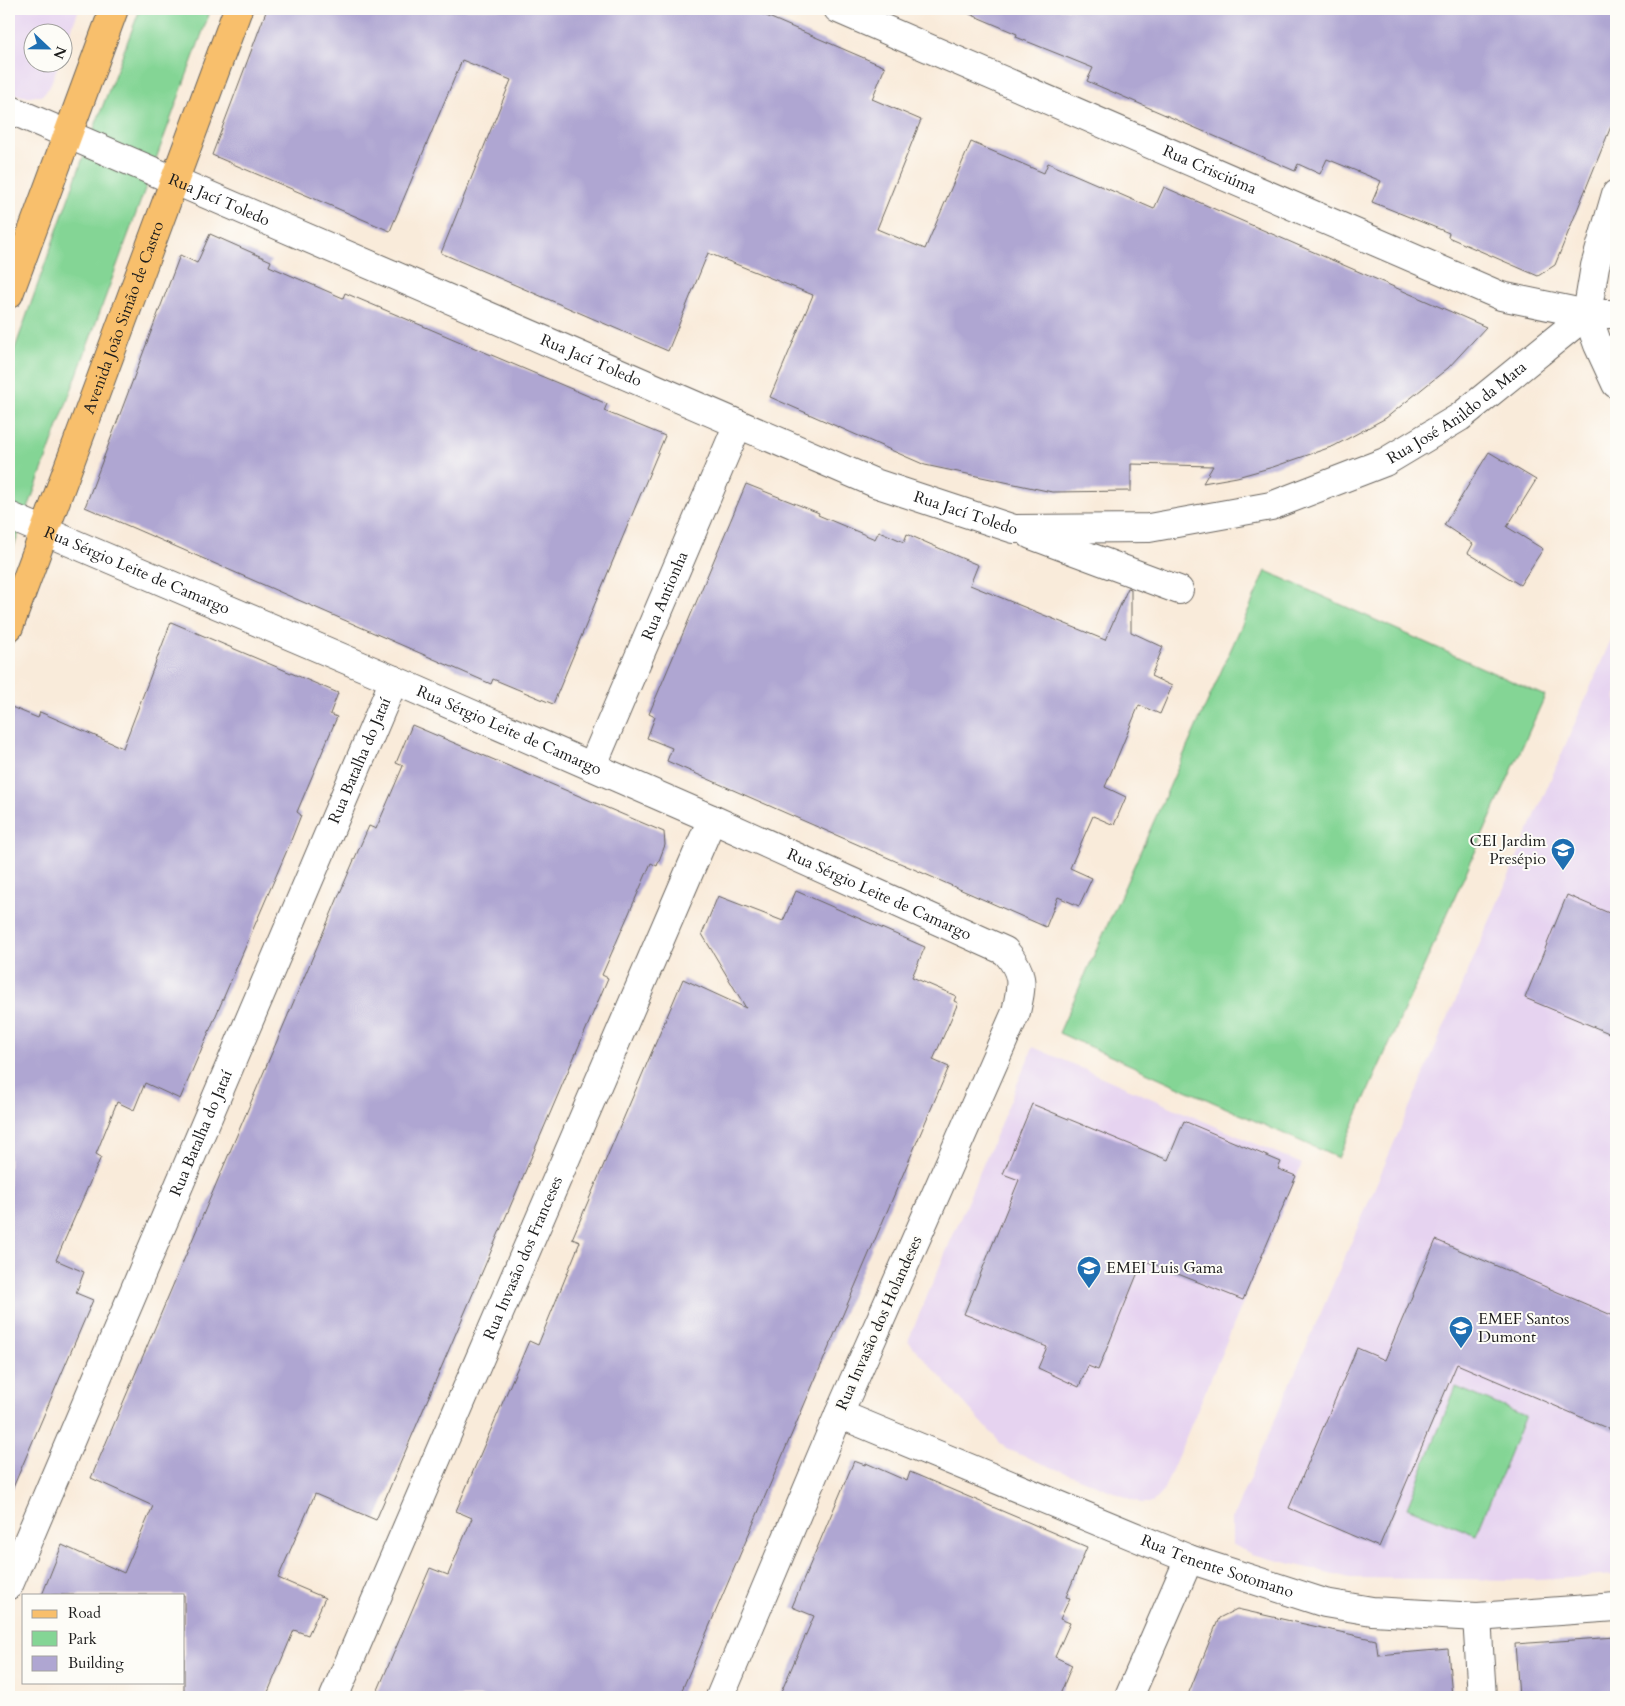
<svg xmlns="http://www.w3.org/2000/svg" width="1625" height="1706" font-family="Cardo,serif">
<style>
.built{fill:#e6d3f0}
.green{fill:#84d595;stroke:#507858}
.building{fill:#afa6d2}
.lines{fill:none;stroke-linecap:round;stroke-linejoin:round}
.minor-casing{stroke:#69645e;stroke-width:30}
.major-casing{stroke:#69645e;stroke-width:30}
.minor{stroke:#fff;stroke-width:28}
.major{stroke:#f8bf6c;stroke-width:28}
.labels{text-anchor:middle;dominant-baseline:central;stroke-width:4;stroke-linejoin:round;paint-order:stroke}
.street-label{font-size:16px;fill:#1c1c1c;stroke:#fdfcf7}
.poi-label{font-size:16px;fill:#1c1c1c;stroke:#fdfcf7;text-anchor:start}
</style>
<rect width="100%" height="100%" fill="#fdfcf7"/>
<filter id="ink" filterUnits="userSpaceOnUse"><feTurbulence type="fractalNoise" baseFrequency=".02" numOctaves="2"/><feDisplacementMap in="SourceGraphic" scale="10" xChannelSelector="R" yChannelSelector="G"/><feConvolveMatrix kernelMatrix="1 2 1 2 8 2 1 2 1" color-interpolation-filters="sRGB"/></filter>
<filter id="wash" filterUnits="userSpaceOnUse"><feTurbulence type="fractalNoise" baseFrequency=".0096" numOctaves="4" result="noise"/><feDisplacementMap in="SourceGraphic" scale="20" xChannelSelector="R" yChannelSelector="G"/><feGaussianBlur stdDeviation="1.12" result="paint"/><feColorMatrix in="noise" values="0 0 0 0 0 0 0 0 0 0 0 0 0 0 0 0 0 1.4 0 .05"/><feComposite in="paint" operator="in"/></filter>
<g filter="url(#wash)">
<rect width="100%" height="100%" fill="#f9ebda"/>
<!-- built -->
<path class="built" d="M9 9H79L63 52 62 32H32V62L59 63 49 88 41 96H22L9 91Z
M1616 631V1575L1538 1580 1350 1578 1251 1554 1232 1544V1519L1609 644Z
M1033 1047 1302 1164 1163 1491 1152 1503H1141L1006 1449 908 1341Z"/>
<!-- green -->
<path class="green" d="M140 9H211L9 560V365L85 152Z
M1266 571 1545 696 1338 1158 1059 1033Z
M1456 1387 1525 1416 1476 1535 1407 1507Z"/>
<g id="blocks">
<!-- building -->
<path class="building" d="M267 9H750L885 67 872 99 921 120 877 229 925 249 971 142 1044 173 1048 163 1154 209 1164 187 1486 327 1448 368 1386 418 1334 446 1273 467 1237 477 1203 483 1213 466 1131 464V491L1052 492 925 465 770 397 813 295 708 253 668 351 441 253 511 80 462 60 390 231 212 155Z
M958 9H1616V114L1555 265 1538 276 1448 237 1449 233 1372 202 1381 181 1327 159 1320 174 1298 164 1295 171 1087 81 1093 68 1016 37 1017 34Z
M210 234 271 261 269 266 343 298 345 293 607 404 604 411 665 436 553 704 493 679 491 684 85 507 180 255 197 263Z
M1489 452 1536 480 1507 527 1543 549 1520 585 1468 553 1473 544 1444 525Z
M746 484 819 513 818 515 875 539 879 531 904 542 907 534 959 557 978 565 970 585 1105 640 1128 588 1131 589V632L1163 647 1151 676 1172 686 1160 714 1139 705 1105 787 1126 797 1114 825 1093 816 1070 868 1092 878 1079 906 1058 897 1046 927 667 761 672 748 647 738 655 717 649 714Z
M171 622 338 693 330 714 337 717 297 812 301 815 288 848 180 1099 145 1083 134 1110 117 1102 96 1154 101 1157 56 1260 84 1272 76 1293 93 1300 9 1497V706L38 718 40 712 123 748Z
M412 725 664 832 665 845 657 866 651 863 602 975 608 978 376 1520 315 1494 278 1578 325 1598 308 1635 294 1630 266 1697H184V1595H42L62 1545 124 1573 153 1506 91 1478 354 860 369 826 376 829 403 766 396 763Z
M796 891 925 947 912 977 956 996 954 1001 958 1003 933 1060 949 1067 679 1697H375L430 1568 448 1575 472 1518 456 1511 529 1341 538 1345 580 1242 572 1239 683 979 746 1008 702 934 718 896 783 921Z
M1567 895 1616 916V1036L1525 998Z
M1032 1104 1168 1160 1184 1121 1281 1162 1278 1169 1296 1176 1243 1300 1143 1260 1098 1370 1088 1366 1079 1387 1038 1368 1047 1347 964 1314 1019 1180 1003 1174Z
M1436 1240 1616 1317V1432L1457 1364 1379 1547 1289 1508 1357 1348 1385 1360Z
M854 1461 865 1465 866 1463 907 1481 910 1472 1087 1547 1066 1597 1070 1598 1060 1619 1070 1623 1055 1657 1072 1665 1059 1697H779L814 1616 792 1607Z
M1237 1609 1376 1640 1378 1655 1448 1649 1452 1697H1187L1219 1618Z
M1616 1637V1697H1519L1515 1644Z"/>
</g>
</g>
<g filter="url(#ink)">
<use href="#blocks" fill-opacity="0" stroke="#69645e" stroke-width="1"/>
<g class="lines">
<defs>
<g id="minor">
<path id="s1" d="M838 9 1501 296 1587 314H1616"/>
<path id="s2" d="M9 109 875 483 1014 529 1149 528 1271 506 1385 462 1460 417 1587 314 1595 266 1616 194"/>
<path d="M1587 314 1598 345 1616 384"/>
<path id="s3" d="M9 516 394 680 712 819 1005 951C1025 973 1022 985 1016 1012L839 1414 720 1697"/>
<path d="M1031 535 1179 590"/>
<path id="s4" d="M592 767 738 424"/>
<path id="s5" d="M839 1414 1189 1559 1325 1603 1372 1611 1477 1617 1616 1607"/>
<path id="s6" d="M9 1585 394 680"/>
<path d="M1477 1617 1482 1697"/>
<path id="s7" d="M334 1697 712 819"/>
<path d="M1129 1697 1189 1559"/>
</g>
<g id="major">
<path d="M9 294 114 9"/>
<path id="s8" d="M9 627 238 9"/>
</g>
</defs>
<!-- minor casing -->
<use href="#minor" class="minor-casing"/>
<!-- major casing -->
<use href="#major" class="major-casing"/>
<!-- minor -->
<use href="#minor" class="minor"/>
<!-- major -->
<use href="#major" class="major"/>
</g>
</g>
<!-- icons -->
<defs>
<symbol id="school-pin" viewBox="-11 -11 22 30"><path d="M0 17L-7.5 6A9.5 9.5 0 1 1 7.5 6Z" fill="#1f6fb2" stroke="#fdfcf7"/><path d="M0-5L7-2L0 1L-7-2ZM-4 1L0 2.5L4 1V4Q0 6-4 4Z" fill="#fff"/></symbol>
</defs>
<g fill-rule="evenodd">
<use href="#school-pin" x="1549" y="836" width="28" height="38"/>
<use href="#school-pin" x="1075" y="1254" width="28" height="38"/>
<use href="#school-pin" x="1447" y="1314" width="28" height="38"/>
</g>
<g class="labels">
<!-- street labels -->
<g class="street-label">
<text stroke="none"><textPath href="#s1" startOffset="405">Rua Crisciúma</textPath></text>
<text stroke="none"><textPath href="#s2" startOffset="229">Rua Jací Toledo</textPath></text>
<text stroke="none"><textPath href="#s8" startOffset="330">Avenida João Simão de Castro</textPath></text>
<text stroke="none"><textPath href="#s2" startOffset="634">Rua Jací Toledo</textPath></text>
<text stroke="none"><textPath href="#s2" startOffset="1558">Rua José Anildo da Mata</textPath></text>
<text stroke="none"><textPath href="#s2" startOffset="1039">Rua Jací Toledo</textPath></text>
<text stroke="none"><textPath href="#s3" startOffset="139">Rua Sérgio Leite de Camargo</textPath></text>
<text stroke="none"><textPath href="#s4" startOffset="186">Rua Antionha</textPath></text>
<text stroke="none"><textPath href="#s3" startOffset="544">Rua Sérgio Leite de Camargo</textPath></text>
<text stroke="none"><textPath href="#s6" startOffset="896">Rua Batalha do Jataí</textPath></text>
<text stroke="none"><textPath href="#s3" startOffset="949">Rua Sérgio Leite de Camargo</textPath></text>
<text stroke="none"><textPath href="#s6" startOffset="491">Rua Batalha do Jataí</textPath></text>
<text stroke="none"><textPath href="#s7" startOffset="478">Rua Invasão dos Franceses</textPath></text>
<text transform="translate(879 1323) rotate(-66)">Rua Invasão dos Holandeses</text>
<text stroke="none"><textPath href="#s5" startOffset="408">Rua Tenente Sotomano</textPath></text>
</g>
<!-- poi labels -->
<g class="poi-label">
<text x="1546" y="841" text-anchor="end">CEI Jardim<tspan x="1546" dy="18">Presépio</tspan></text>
<text x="1106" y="1268">EMEI Luis Gama</text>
<text x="1478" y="1319">EMEF Santos<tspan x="1478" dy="18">Dumont</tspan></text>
</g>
</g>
<!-- margin -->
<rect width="1625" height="1706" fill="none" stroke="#fdfcf7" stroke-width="30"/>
<!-- legend -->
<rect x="22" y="1594" width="162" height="90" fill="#fdfcf7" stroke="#a3a29f"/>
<rect x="32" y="1610" width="25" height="8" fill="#f8bf6c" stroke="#a3a29f"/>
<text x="68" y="1618" font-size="15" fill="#1c1c1c">Road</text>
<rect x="32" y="1631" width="25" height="15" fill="#84d595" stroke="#a3a29f"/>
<text x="68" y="1644" font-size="15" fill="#1c1c1c">Park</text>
<rect x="32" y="1656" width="25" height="15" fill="#afa6d2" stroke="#a3a29f"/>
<text x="68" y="1668" font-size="15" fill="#1c1c1c">Building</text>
<!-- north arrow -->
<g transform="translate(48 48) rotate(112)"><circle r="24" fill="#fdfcf7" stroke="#a3a29f"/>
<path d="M0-4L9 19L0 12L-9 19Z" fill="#1f6fb2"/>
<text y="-8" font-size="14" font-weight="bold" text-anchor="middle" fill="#1c1c1c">N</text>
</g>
</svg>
